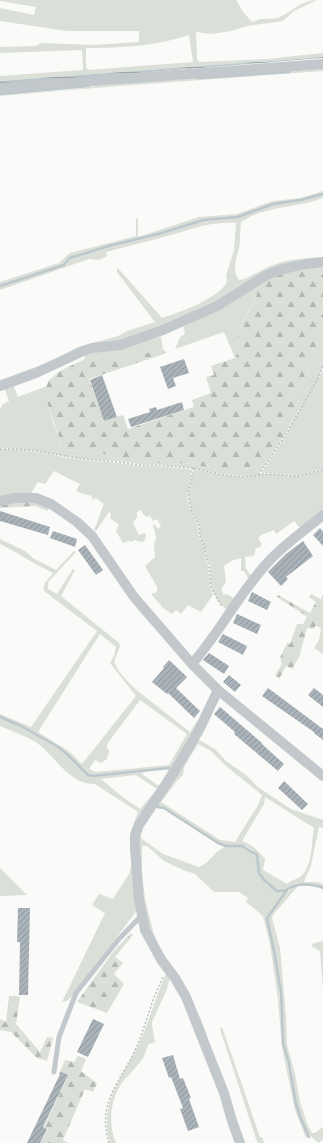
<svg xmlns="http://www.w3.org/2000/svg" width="323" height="1143" font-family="Commissioner,sans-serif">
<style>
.grass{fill:#dadfd7;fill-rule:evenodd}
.forest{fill:url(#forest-firs)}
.water{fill:url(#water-rules)}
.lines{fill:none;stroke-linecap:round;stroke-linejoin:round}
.stream{stroke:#bbc7cb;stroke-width:2.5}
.building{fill:url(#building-hatch)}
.path{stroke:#bbbfc2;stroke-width:1.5;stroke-dasharray:2 2;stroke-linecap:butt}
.service{stroke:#c3c8cc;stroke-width:5}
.minor{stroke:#c3c8cc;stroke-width:10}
</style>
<defs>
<pattern id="forest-firs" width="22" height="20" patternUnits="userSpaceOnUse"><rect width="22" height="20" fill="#dadfd7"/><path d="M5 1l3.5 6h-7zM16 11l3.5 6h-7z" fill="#b4b9b4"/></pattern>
<pattern id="water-rules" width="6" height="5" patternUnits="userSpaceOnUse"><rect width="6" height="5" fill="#bbc7cb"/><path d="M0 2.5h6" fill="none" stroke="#9ca6aa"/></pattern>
<pattern id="building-hatch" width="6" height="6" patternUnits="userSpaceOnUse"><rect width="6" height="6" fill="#aab3b9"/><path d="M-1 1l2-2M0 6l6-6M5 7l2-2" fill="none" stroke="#8e969c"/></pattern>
</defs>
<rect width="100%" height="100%" fill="#fafaf8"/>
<!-- grass -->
<path class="grass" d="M0 0H236L244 13 252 22C255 21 258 20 261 19 268 18 274 20 280 17 293 11 302 0 317 0L294 11 283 21 247 26 231 31 211 34 196 32 197 59 199 62 267 59 323 53V57L0 81V76L83 70 82 50 0 53V47L36 46 41 43 94 45 139 42V31H67L0 21V8L34 15 36 7 0 1ZM189 35 193 62 88 70 86 67V48C121 48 156 46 189 35Z
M323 69V71L119 86 0 96V95L66 90 116 84Z
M323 191V194L301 200 272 204 238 217 202 219 162 232 109 246 70 258 64 265 0 285V282L59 263 70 253 136 236V219L138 218V236H141L199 217 237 214 273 201 300 198Z
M323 195V198C316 200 309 203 301 204 281 208 258 210 241 222 240 229 240 235 240 242 239 254 230 269 239 280 246 280 264 268 273 265 289 259 306 258 323 257V259L292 263 197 313 0 383V380L52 361 78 347 118 336 127 331 155 322 117 272V267L162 318C180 312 218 299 227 282L226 276 234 250 236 223C206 221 188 231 160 238 142 243 124 247 106 252L107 256 99 260 89 259 0 290V287L65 266 71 259 110 247 162 234 203 221 238 218 273 205 301 201Z
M252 287 256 290 257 294C249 316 234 324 239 351L235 358 224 332 175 349 180 337 185 334 183 325Z
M323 332C323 341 323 357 323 366 316 388 297 409 287 431L291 416 298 402 304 379 318 341Z
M161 337 163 349 122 359H85L83 353Z
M323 370V469L298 475 268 473 261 474 288 432 294 419Z
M13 384 18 397 47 386C42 398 59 437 63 450L90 451 102 453 112 458 151 463H186L222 470H237L265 465 258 475 242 476 223 474 194 468 152 464 144 465 118 461 84 459 29 450 0 448V410L2 405 9 401 4 387Z
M0 449 28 451 83 460 118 463 144 467 152 466 192 469 190 471 191 478 187 496 190 510 198 525 199 538 205 548V556L208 566 210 587 213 595 201 612 188 605 181 614 176 610 172 614 163 608 151 594 157 592V587L145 566 155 557 154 544 156 539V536L153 526 154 524 158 529 161 526 157 519 153 521 150 516 147 517 145 516 140 510 137 512V517L133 523 139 535 144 533 146 534 145 540 142 542 134 540 132 542 128 541 123 543 116 531 119 525 110 518 111 514 109 512 96 531 94 530C98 522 100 512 104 504L96 498 92 500V496L81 493 76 491 80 484 54 471 45 484 38 482 30 495 0 498Z
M194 469 223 475 242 477 269 474 298 476 323 470V514L302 530 294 521 276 534 274 530 261 535 258 538 262 544 259 548H256L254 556 245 557 246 569 253 578 250 581 244 571H241V558L231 561 224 566 226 582 221 589 224 595 226 594 236 599 228 612 218 601 211 587 210 565 206 556 207 553 200 537 199 524 191 510 188 495 192 477V472Z
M0 539 25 551 33 558 56 570 74 551 76 552 50 580 48 583V589L57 594 73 569 75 570 61 596 119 643 120 646 114 662C119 674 130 684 139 692L190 732 198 720 200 721 171 769 169 768 94 776 88 775 68 753 58 747 22 726 0 717V714L31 727 97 631 44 591C42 583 49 579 53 573 34 564 18 553 0 544ZM100 634 116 647 114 656 110 663 136 696 82 764 70 752 38 732ZM140 700 187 734 169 765 96 772 89 769 95 760 101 763 107 759 109 751 107 748V744Z
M323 609V654L314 648 319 640 321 628 315 625Z
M0 718 21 727 57 748 67 754 88 776 94 777 144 772 142 774 159 786 169 769 172 771 136 826 139 908 70 998 67 1001 62 1002 105 913 92 905 99 894 113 899 129 874 131 866V831L138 812 95 784C68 785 55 754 34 741 23 735 11 731 0 726ZM136 775 157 789 140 809 124 798 101 779Z
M196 738 215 749 226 761 246 775 258 787 291 809 323 820V828L319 827 311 865 304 882H318L323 884V887C316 884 304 883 296 885 288 886 287 891 277 890 271 885 263 880 260 872 255 860 264 858 249 848 242 844 234 846 227 845 224 845 221 843 218 842L164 807 158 806 160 801ZM198 744 211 751 226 766 262 795 258 805 235 842 220 840 161 802 177 781 183 775 184 767ZM265 797 314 828C311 843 313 862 303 874 298 880 292 879 287 884L263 870 265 859C258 850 252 845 242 841L264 804Z
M145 823 142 830 141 838 163 854 199 867C205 865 209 860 214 855 221 847 231 844 243 847 248 848 252 853 256 856 258 861 257 866 258 872 262 882 274 893 285 891L266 918 275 956 279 982 282 1043 288 1063 296 1104 300 1119 309 1137 306 1138 295 1110 282 1048 278 999 270 944 263 916 246 902 248 898 239 892H214L195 874 183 870 164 861 147 846H143L142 848V873L145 899 153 931 159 948 176 971 201 1019 245 1143H244L209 1046 158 950 146 919 138 835Z
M0 868 27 895 0 896Z
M296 886H298L273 915 272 918 280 948 286 1017 287 1045 295 1074 300 1102 308 1126 312 1133H315L323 1127V1139L319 1143C295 1129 296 1086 290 1062 288 1055 285 1049 284 1042 281 1022 283 1003 280 984 277 962 273 939 267 918L288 891Z
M323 941V988L320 951 311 946 314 943Z
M168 973 179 987 198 1032 197 1033 182 998 172 979 169 980 167 989 152 1022V1026L155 1042 149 1044C146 1048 146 1053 143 1058 137 1067 128 1075 121 1084 110 1100 108 1126 116 1143H110C97 1101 126 1074 141 1039 150 1018 156 996 165 976L166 974Z
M222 1027 260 1137H262L264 1143H258L256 1139 220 1029Z"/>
<!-- forest -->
<path class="forest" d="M323 265V332L318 341 304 379 298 402 291 416 287 431 265 465 237 470H222L186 463H151L112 458 102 453 90 451 63 450 47 402 45 390 49 380 60 371 85 359H122L163 349 167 353 89 379 104 421 123 415 128 429 194 407 192 400 211 393 206 377 214 375 211 366 235 358 239 351C234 324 249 317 257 294L256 290 252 287 272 275Z
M32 500 49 507 48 511 35 506 0 508V503Z
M311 594 321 599 323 595V609L314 629 307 628 299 657 292 669 286 666 279 679 275 675 282 664 280 658 287 643 290 644 297 624H303L307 617C297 609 287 604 277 597L278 595 310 613 316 602 309 597Z
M131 933 133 935 115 957 123 963 114 974 124 984 107 1013 77 1002 113 952Z
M9 996 20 997 16 1024 40 1052 47 1037 53 1038 47 1061 37 1058 11 1032 0 1030V1019L6 1022Z
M78 1056 86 1059 81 1071 97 1083 93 1092 85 1089 63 1140 68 1143H40L48 1129 44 1127 67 1078 59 1074 65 1060 74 1062Z"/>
<!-- water -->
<path class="water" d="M323 57V58L0 84V81Z"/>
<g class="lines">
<!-- stream -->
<path class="stream" d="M198 78 289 72
M0 94 89 86
M0 286 64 265 70 258 109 246 162 233 203 220 238 217 273 204 301 200 323 194
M0 717 21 726 58 747 67 754 88 775 94 776 169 768 173 771
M158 805 157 807 164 808 218 843 226 846H242L257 855 259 873 264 880 277 891C287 892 287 888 295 886 301 883 317 885 323 888
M287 890 267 918 275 956 281 993 283 1043 289 1063 296 1104 301 1119 309 1137"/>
</g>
<!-- building -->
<path class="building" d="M184 359 189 373 173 378 176 386 168 389 160 367Z
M102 375 117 417 104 421 90 380Z
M182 402 184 410 131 427 128 419 150 412 149 409 156 407 157 410Z
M0 511 50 527 48 535 0 521Z
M320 528 323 532V546L313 535Z
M53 531 77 539 75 547 50 538Z
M303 541 313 556 286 577 288 579 281 586 268 572 286 554Z
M85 545 103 570 96 575 78 550Z
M252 592 271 602 267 610 248 601Z
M237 614 261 625 257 634 233 623Z
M223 634 247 646 243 655 218 642Z
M209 653 229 666 224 674 203 660Z
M169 660 187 677 176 688 200 711 194 718 168 693 167 694 152 682 164 668 163 667Z
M229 675 241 685 235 692 223 682Z
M268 688 323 729V740L314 733V732L262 696Z
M314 688 323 695V707L308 695Z
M220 707 262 743V744L284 764 278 771 234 734 235 732 214 714Z
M284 781 308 804 302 810 278 788Z
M18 908H30L28 995H19L20 942H17Z
M93 1019 104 1024 88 1057 77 1052Z
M173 1055 180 1079 183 1078 191 1098 189 1099 199 1127 188 1131 180 1109 183 1108 171 1077 169 1078 162 1058Z
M61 1072 68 1075 43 1127 47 1129 40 1143H27Z"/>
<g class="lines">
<!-- path -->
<path class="path" d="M0 449 29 450 84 459 118 462 144 466 152 465 194 468 223 475 242 477 269 474 297 476 323 470
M194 468 191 471 192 478 188 492 191 510 199 525 200 537 205 548 206 556 209 566 211 587 222 607
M259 475 288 431 317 380 323 366
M109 1143C96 1101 122 1081 137 1046 143 1031 148 1015 153 1000 156 992 160 985 163 977"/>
<!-- service -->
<path class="service" d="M54 1072 59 1037 76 993 118 940 142 915"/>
<!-- minor -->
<path class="minor" d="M0 88 323 64
M0 386 36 373 83 351 92 348 120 345 163 330 217 306 265 276C284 267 302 264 323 262
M0 501 15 498H36L51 504 77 522 92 536 134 597 192 664 218 690 323 776
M192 664C220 632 240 592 269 561 285 544 305 530 323 515
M218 690 199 730 174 772 139 825 135 835V849L139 899 145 930 162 961 175 978 186 997 224 1093 232 1121 240 1143"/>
</g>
</svg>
